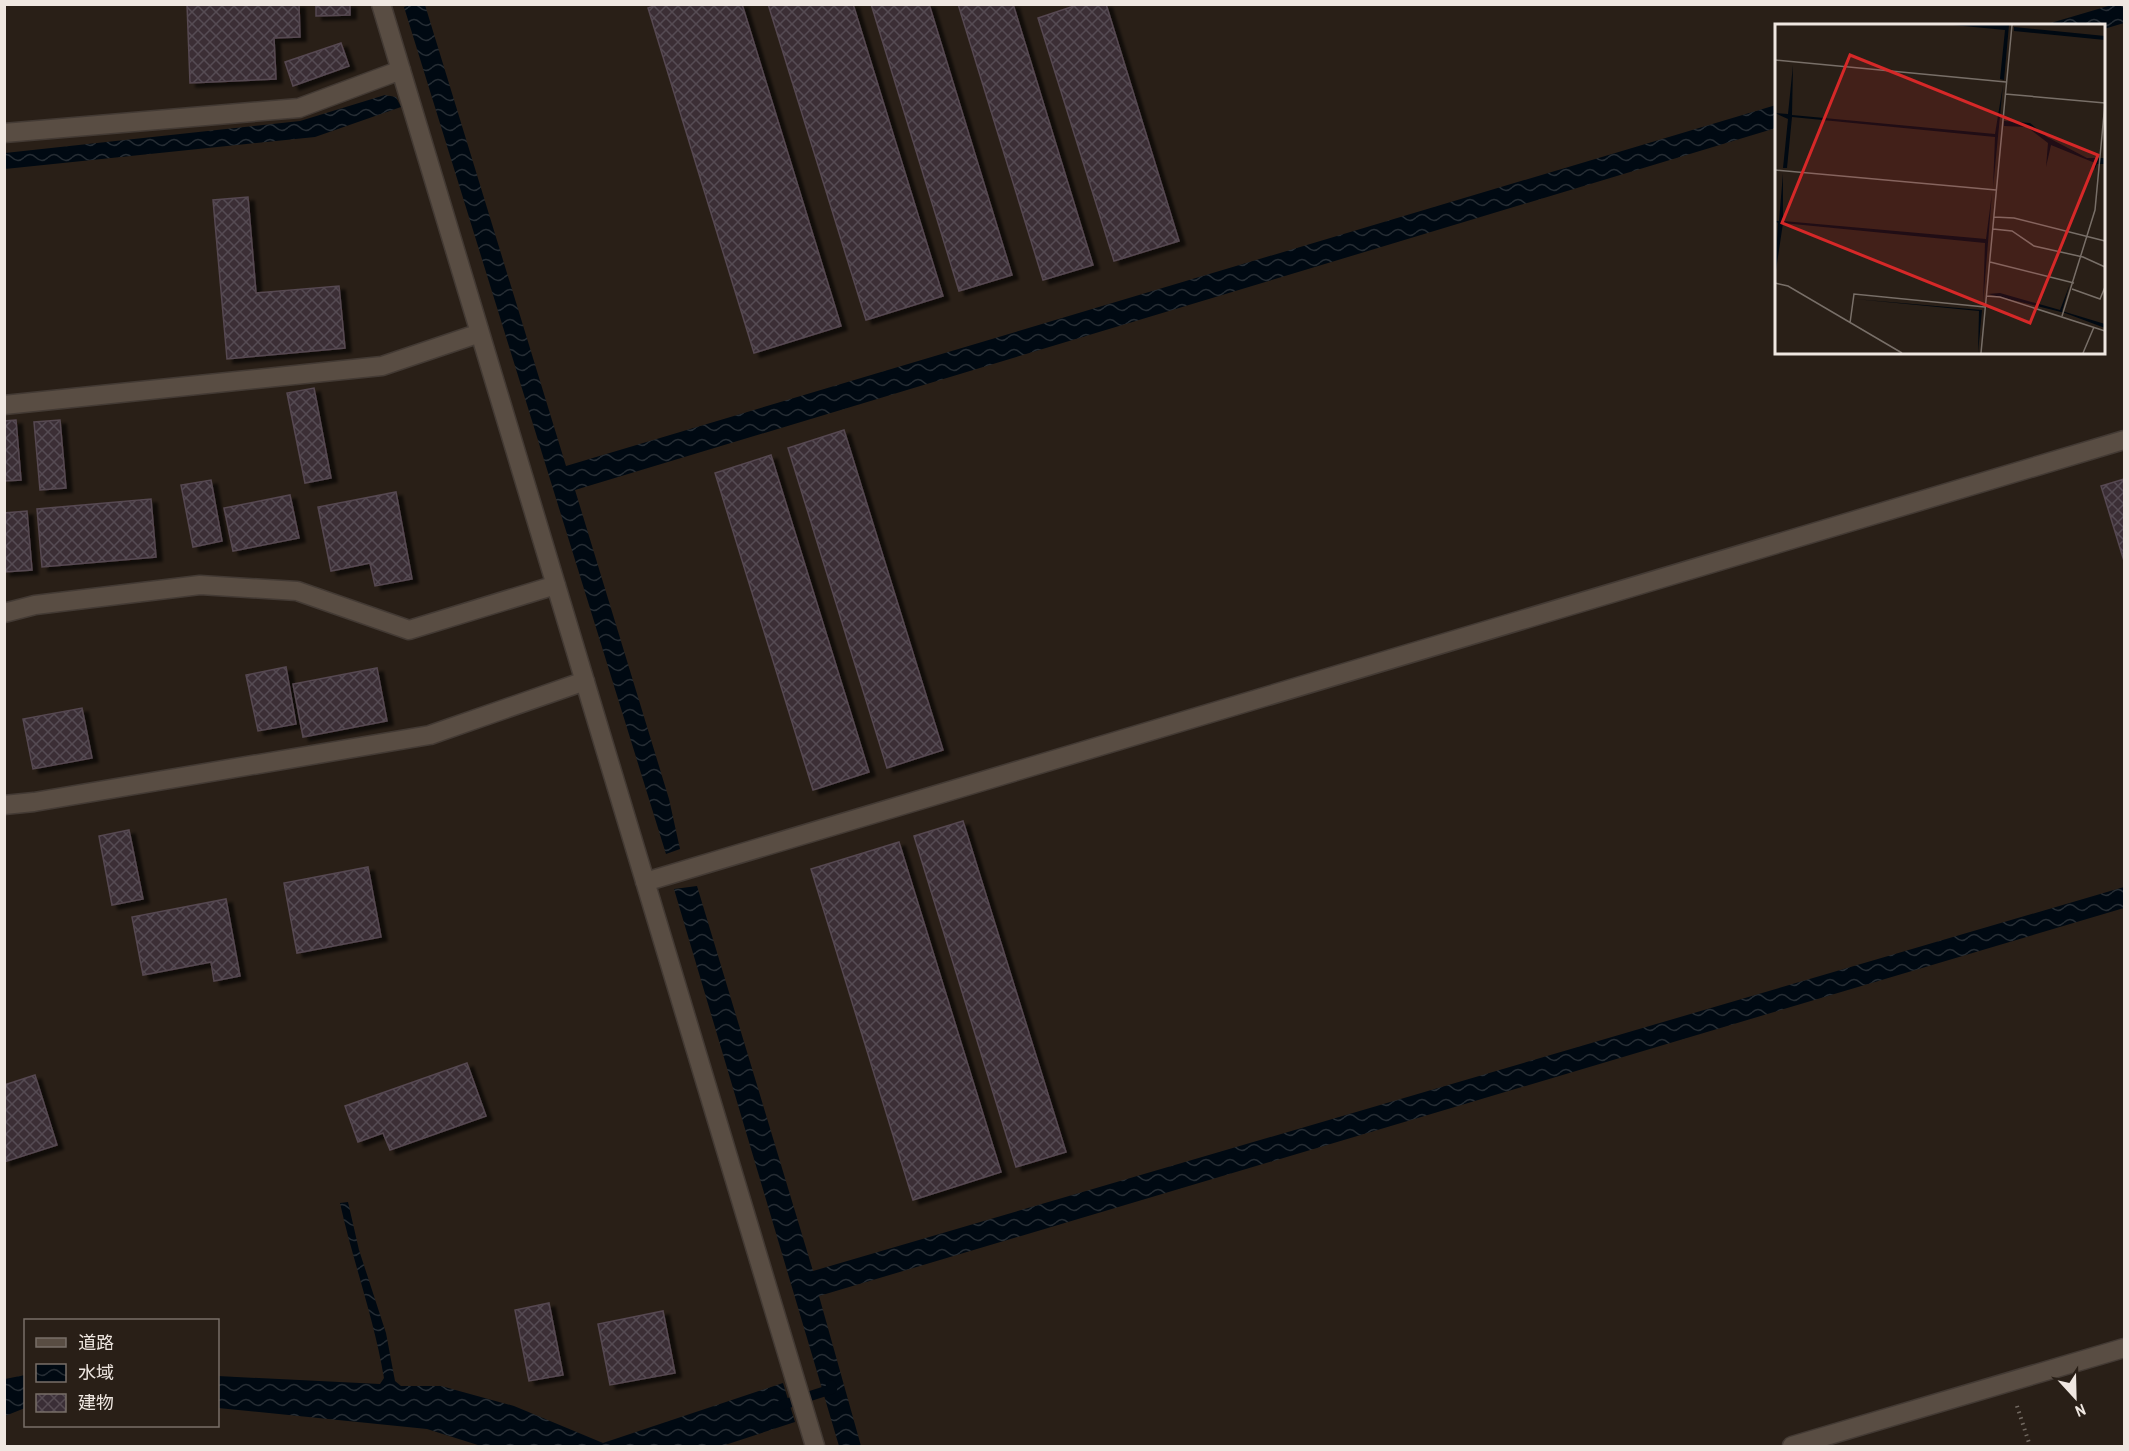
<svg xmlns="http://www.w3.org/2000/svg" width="2129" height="1451" font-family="'Archivo Narrow','Noto Sans JP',sans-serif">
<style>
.water{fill:url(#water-waves)}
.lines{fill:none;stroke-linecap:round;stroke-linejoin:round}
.stream{stroke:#000912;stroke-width:10}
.building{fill:url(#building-cross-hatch);stroke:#564851;stroke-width:1.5;filter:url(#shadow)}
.minor-casing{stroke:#433a34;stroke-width:21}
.path{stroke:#726961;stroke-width:4;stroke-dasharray:1.5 4.5;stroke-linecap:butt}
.minor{stroke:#594d43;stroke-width:18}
.inset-road{fill:none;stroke:#786f68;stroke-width:1.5}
.view{fill:#d62828;fill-opacity:0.15;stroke:#d62828;stroke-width:3}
.inset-edge{fill:none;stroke:#efe7e1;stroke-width:3}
</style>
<defs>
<pattern id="water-waves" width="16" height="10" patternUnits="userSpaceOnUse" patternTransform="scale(1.5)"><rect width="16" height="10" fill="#000912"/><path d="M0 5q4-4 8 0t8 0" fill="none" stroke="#262d34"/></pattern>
<pattern id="building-cross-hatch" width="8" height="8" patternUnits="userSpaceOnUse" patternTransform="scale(1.5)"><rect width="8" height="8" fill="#3a2e36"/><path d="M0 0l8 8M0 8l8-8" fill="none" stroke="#574c53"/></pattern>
<filter id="shadow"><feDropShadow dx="6" dy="4" stdDeviation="1.5" flood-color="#0009"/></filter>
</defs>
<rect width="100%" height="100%" fill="#291f17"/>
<!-- water -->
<path class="water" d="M2115 4 2124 5V23L2104 29V26L2044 25Z
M410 5H425L566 466 1776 105V128L575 490 669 799 680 849 666 854 404 7Z
M385 95 396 97 401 107 315 137 5 169V153L300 121Z
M697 886 813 1271 2124 887V908L819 1296 861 1446H839L674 889Z
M348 1202 359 1250 386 1333 395 1381 401 1386H441L514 1406 603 1443 783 1383 795 1422 722 1446H481L427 1429 218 1408V1376L380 1384 384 1378C374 1318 353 1262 340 1203Z
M25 1375V1408L5 1416V1379Z"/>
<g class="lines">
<!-- stream -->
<path class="stream" d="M776 1407 832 1389 831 1385"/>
</g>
<!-- building -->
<path class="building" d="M187 4H299L300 37 274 38 276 79 190 83Z
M316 4H350V15L316 16Z
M660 4H742L841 326 754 353 648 8Z
M768 4H853L943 296 866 320Z
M871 4H929L1012 275 959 291Z
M958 4H1013L1093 265 1043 280Z
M1080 4H1106L1179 241 1114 261 1038 18Z
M341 43 349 66 293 86 285 62Z
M248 197 256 293 339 286 345 348 227 359 213 200Z
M314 388 331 478 305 483 287 393Z
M16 420 21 480 4 481V421Z
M60 420 66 488 40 490 34 422Z
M844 430 943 750 887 768 788 448Z
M771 455 869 772 813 790 715 473Z
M2124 479V561L2101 486Z
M211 480 222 541 193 547 181 485Z
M396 492 412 579 375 586 370 563 331 571 318 507Z
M290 495 299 538 233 551 224 508Z
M151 499 156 557 42 567 37 509Z
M27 511 32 570 4 572V513Z
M286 667 296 724 258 731 246 675Z
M377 668 387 721 303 737 293 684Z
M82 708 92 758 33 769 23 719Z
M963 821 1066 1152 1016 1167 914 836Z
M129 830 143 899 112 905 99 836Z
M899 842 1001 1172 913 1200 811 869Z
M368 867 381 937 297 953 284 883Z
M226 899 240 976 214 981 211 962 143 975 132 917Z
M467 1063 486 1116 390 1150 383 1133 358 1142 345 1106Z
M35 1075 57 1145 4 1162V1085Z
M549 1303 563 1375 529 1381 515 1310Z
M663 1311 675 1373 610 1385 598 1324Z"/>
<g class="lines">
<defs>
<path id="minor" d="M381 4 815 1446
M4 133 299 108 401 70
M4 405 382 366 480 333
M4 613 35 605 200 585 297 591 409 630 556 585
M4 805 34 802 430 735 585 681
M645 882 2124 440
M1792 1446 2124 1348"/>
</defs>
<!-- minor casing -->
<use href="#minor" class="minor-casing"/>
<!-- path -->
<path class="path" d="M2017 1406 2030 1446"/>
<!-- minor -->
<use href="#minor" class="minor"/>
</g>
<!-- overview -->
<g transform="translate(1775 24)">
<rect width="330" height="330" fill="#291f17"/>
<path d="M178 1H234L229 56 225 55 230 6ZM239 3 330 12V16L239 7ZM18 41 17 91 220 110 228 61 218 164 220 113 17 93 12 144H8L13 95 0 89 13 90ZM229 97 255 99 272 113 312 134H330V140H322L320 145V139L276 121 271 143 273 119 252 103 229 102ZM8 149V197L211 215 217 169 208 280 210 219 8 199 0 253 3 199 0 197H4ZM295 260 287 287 330 300V304L290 289 213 270 225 269 285 286ZM80 275 207 286 203 329 204 287Z" fill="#000912"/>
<path class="inset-road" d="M0 36 231 58M230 70 330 79M0 146 221 166M219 193 239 194 330 217M218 205 237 207 259 222 308 233 330 243M215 238 299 259M0 259 13 262 127 329M297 265 325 275 330 263M211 272 225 273 330 307M287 292 320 186 330 79M75 299 79 270 210 283M206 329 237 1M308 329 319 303"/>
<path class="view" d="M75 31 323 131 255 299 7 199Z"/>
<rect width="330" height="330" class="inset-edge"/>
</g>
<!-- border -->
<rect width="2129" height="1451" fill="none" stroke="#efe7e1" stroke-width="12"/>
<!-- legend -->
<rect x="24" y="1319" width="195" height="108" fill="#291f17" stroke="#786f68" stroke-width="1.5"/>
<rect x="36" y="1338" width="30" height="9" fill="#594d43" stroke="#786f68" stroke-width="1.5"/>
<text x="78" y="1349" font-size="18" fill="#efe7e1">道路</text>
<rect x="36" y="1364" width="30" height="18" fill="url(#water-waves)" stroke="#786f68" stroke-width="1.5"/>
<text x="78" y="1379" font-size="18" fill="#efe7e1">水域</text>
<rect x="36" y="1394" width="30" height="18" fill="url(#building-cross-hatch)" stroke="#786f68" stroke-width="1.5"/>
<text x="78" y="1409" font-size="18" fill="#efe7e1">建物</text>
<!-- north arrow -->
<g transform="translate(2075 1397) rotate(158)" stroke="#291f17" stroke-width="4.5" paint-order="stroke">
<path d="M0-4.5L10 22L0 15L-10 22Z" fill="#efe7e1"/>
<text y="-9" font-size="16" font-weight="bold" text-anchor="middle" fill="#efe7e1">N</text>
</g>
</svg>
